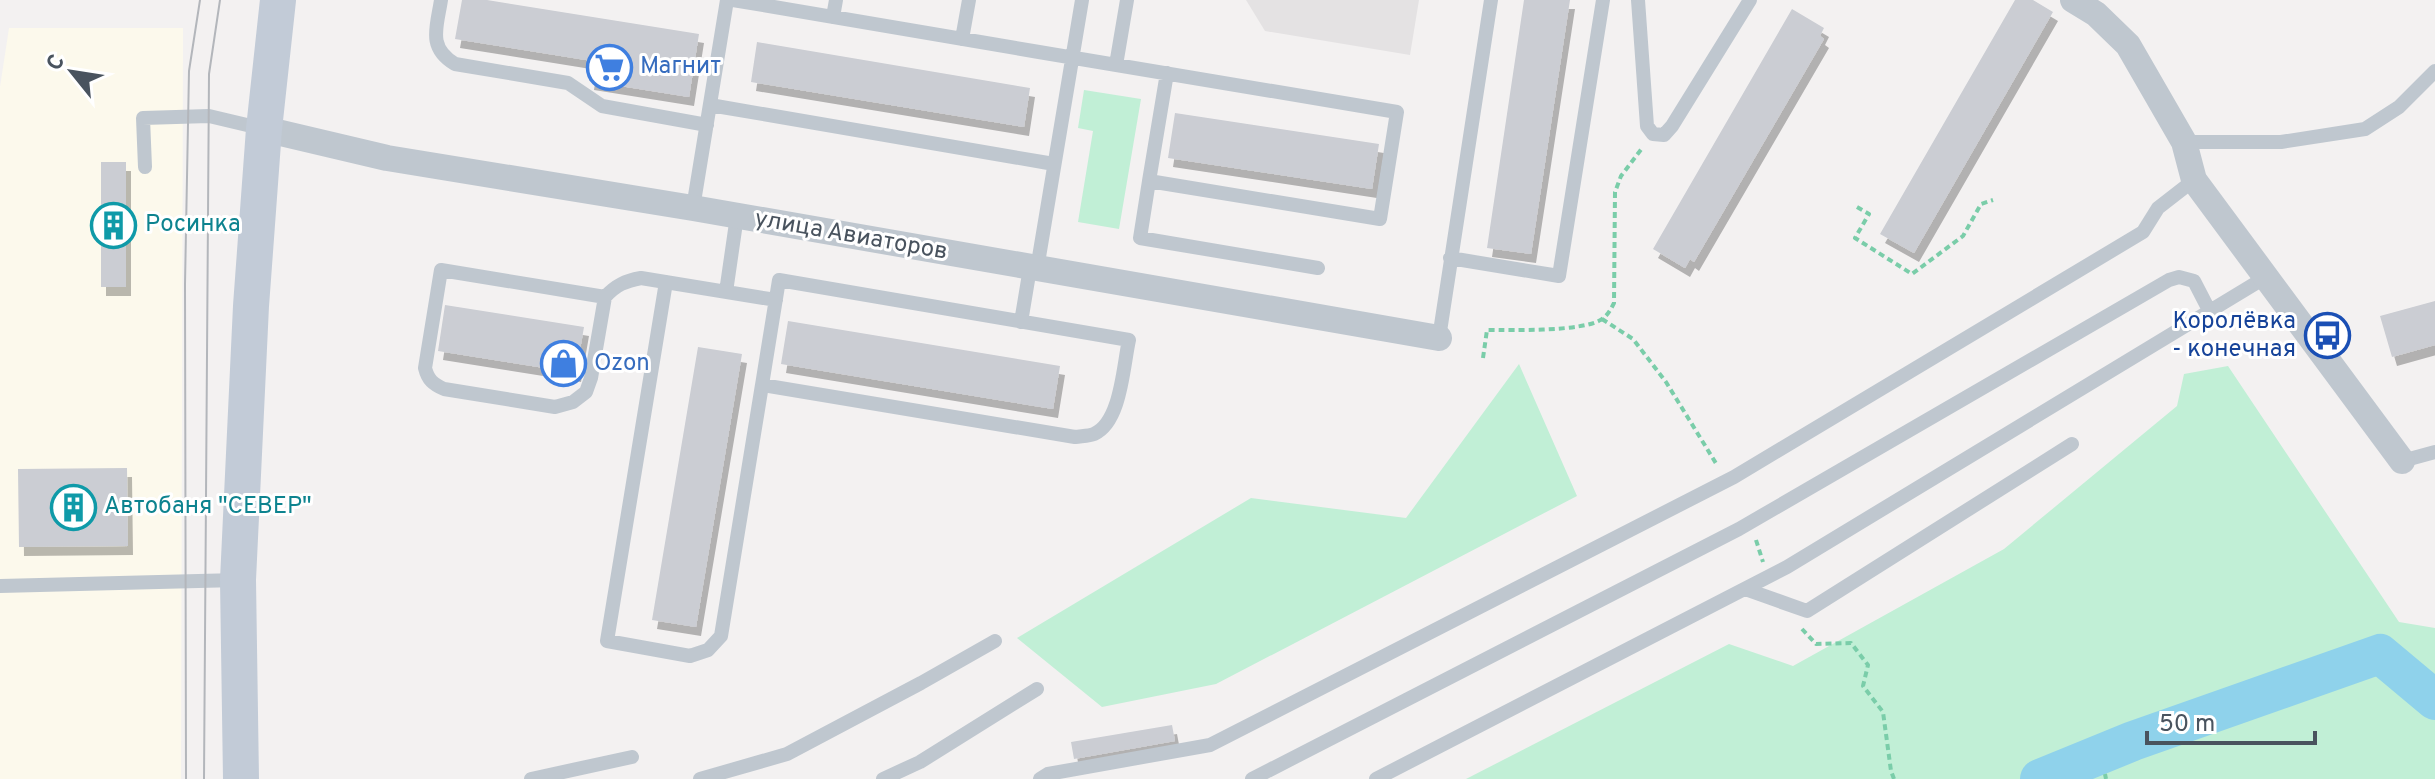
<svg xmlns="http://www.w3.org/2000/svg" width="2435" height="779" font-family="Overpass,sans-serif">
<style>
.commercial{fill:#fcf9ec}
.education{fill:#e4e2e3}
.green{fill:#c1efd6}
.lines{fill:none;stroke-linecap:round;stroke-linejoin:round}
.river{stroke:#8fd2eb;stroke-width:40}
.building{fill:#cbcdd3;filter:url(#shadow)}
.path{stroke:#7acda9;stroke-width:4;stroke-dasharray:6 4;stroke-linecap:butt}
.service{stroke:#bfc7cf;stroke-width:14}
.minor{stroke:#bfc7cf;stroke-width:26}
.secondary{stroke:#c2cbd7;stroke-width:36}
.tram{stroke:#b3b6bb;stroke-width:2}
.labels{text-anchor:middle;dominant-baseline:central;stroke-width:6;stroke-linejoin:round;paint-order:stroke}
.shop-label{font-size:24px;fill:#366cbe;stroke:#fff;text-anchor:start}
.culture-label{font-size:24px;fill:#0d838f;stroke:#fff;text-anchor:start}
.street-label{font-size:24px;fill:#49535e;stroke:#fff}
.transit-label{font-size:24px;fill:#164399;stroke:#fff;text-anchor:end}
</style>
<defs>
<filter id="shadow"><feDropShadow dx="5" dy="9" stdDeviation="0" flood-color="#0004"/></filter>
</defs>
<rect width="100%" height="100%" fill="#f3f1f1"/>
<!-- commercial -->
<path class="commercial" d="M9 28H183L181 779H0V87Z"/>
<!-- education -->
<path class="education" d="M1246 0H1419L1410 55 1265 31Z"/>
<!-- green -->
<path class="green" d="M1084 90 1141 99 1119 229 1078 222 1093 131 1078 128Z
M1519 364 1577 496 1216 684 1102 707 1017 638 1251 498 1406 518Z
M2228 366 2399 622 2435 628V779H1466L1729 644 1793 666 2004 549 2177 406 2184 374Z"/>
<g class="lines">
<!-- river -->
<path class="river" d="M2040 779 2133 741 2380 654 2435 700"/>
</g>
<!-- building -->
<path class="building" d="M462 0H487L699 34 689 97 589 81 592 61 455 39Z
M1524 0H1570L1531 254 1487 248Z
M2015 0H2033L2053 12 1914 253 1880 234Z
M1792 9 1824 28 1820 36 1824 39 1694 262 1690 259 1685 268 1653 249Z
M757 42 1030 88 1024 127 751 82Z
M1175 113 1379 144 1372 189 1168 158Z
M101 162H126V287H101Z
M2435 301V345L2392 357 2380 316Z
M445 305 584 327 576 373 438 351Z
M788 321 1060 366 1053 409 781 364Z
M698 347 742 354 696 627 652 620Z
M127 468 128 546 19 547 18 469Z
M1172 725 1175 741 1074 759 1071 742Z"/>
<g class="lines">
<!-- path -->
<path class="path" d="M1857 207 1869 214 1855 238 1912 274 1963 236 1981 204 1993 200
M1602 319 1633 339 1666 382 1717 465
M1483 358 1487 330C1511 330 1584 332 1602 319 1608 315 1611 309 1614 303L1615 192 1621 176 1643 147
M1756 540 1763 562
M1802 629 1816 644 1851 643 1868 665 1863 686 1883 712 1891 771 1894 779
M2105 774 2106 779"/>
<!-- service -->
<path class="service" d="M441 0C437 27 427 47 455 64L568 83 602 106 707 125
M733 0C954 38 1176 75 1397 112L1380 219 1149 181 1167 73
M1638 0 1647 126 1653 134 1664 135 1672 126 1750 0
M833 17 836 0
M962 39 969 0
M1116 65 1127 0
M710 105 1054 164
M2184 142H2281L2365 129 2399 107 2435 71
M145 167 143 118 209 116 264 129
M1149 181 1140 238 1318 268
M693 208 727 0
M1450 258 1559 276 1603 0
M1037 269 1082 0
M779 280 1129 340C1123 367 1121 422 1094 434 1089 436 1081 436 1075 437L762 385Z
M666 282 607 641 690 656 708 650 721 636 762 385
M726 292 737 216
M605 297 591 378 586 392 573 402 555 407 444 389C433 384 428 380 425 368L441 270 605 297C616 285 625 281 641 278L776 300
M1021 322 1030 268
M1439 338 1491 0
M2402 461 2435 452
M0 586 238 580
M1745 589 1807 611 2072 444
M531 779 632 757
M700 779 787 754 921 683 995 641
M883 779 920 762 1037 689
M1040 779 1048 774 1210 745 1734 477 2143 232 2158 208 2194 180
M1252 779 1739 529 2169 280 2179 277 2194 281 2210 312
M1376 779 1787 567 2266 277"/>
<!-- minor -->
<path class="minor" d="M2073 0 2096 14 2128 45 2184 142 2194 180 2402 461
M264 129 387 158 693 208 1439 338"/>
<!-- secondary -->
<path class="secondary" d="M241 779 238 580 251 306 264 129 278 0"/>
<!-- tram -->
<path class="tram" d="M186 779 185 284 189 71 200 0
M204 779 209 74 220 0"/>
</g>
<!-- icons -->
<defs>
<symbol id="supermarket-ring" viewBox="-11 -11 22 22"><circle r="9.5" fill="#fff" stroke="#3f7fe0" stroke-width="1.5"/><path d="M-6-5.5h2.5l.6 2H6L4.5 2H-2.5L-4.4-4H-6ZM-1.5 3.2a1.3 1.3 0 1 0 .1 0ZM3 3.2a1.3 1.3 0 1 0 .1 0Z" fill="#3f7fe0"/></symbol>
<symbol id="building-ring" viewBox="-11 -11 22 22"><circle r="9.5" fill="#fff" stroke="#0f9aa8" stroke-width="1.5"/><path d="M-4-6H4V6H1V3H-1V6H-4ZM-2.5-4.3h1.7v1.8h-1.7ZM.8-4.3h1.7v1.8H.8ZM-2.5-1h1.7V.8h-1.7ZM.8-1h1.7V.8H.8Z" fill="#0f9aa8"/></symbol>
<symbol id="bus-ring" viewBox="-11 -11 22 22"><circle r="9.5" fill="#fff" stroke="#1a4fb4" stroke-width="1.5"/><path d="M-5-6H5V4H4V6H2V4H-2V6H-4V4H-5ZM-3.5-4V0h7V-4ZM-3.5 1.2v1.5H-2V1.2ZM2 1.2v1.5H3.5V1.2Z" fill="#1a4fb4"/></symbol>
<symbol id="shop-ring" viewBox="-11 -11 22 22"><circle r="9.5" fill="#fff" stroke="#3f7fe0" stroke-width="1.5"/><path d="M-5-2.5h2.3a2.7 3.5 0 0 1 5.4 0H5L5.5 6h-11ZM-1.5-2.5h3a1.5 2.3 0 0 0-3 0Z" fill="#3f7fe0"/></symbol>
</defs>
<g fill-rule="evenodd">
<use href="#supermarket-ring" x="584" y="42" width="51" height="51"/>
<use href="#building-ring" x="88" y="200" width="51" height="51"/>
<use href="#bus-ring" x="2302" y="310" width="51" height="51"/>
<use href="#shop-ring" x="538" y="338" width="51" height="51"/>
<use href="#building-ring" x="48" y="482" width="51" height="51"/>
</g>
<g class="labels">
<!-- shop labels -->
<g class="shop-label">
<text x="640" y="67">Магнит</text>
<text x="594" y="364">Ozon</text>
</g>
<!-- culture labels -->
<g class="culture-label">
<text x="145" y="225">Росинка</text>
<text x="104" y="507">Автобаня "СЕВЕР"</text>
</g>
<!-- street labels -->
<g class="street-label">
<text transform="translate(851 236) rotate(10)">улица Авиаторов</text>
</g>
<!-- transit labels -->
<g class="transit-label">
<text x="2296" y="322">Королёвка<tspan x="2296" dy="28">- конечная</tspan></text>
</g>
</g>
<!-- north arrow -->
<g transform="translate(72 72) rotate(300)" stroke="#ffffff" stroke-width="6" paint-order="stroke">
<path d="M0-6L14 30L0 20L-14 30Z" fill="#49535e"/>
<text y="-12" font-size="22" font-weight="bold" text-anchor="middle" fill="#49535e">С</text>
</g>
<!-- scale -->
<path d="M2147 731v12h168v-12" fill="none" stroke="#49535e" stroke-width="4"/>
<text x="2159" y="731" font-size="24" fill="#49535e" stroke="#ffffff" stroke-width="6" paint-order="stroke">50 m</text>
</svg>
